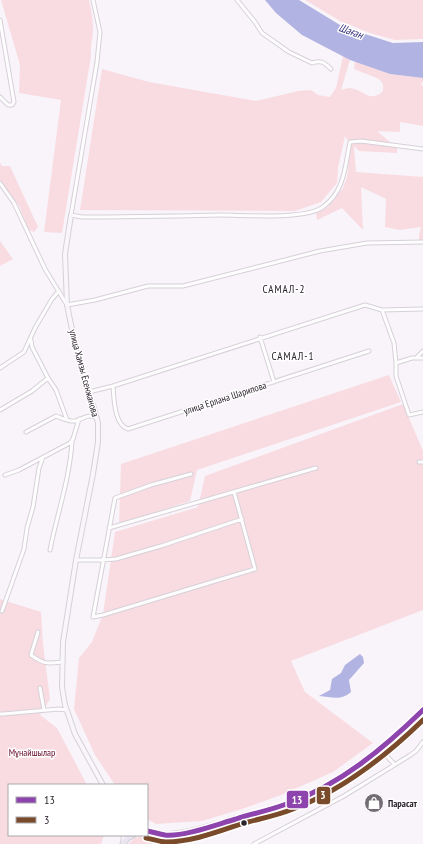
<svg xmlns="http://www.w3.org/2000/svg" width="423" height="844" font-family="'PT Sans Narrow',sans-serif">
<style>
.green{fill:#f8dce2}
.water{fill:#b1b4e2}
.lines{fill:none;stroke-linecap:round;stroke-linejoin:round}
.street-casing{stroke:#d6d0d8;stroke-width:5}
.secondary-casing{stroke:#d6d0d8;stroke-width:6}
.highway-casing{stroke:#d2cfd3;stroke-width:7}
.street{stroke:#fefdfe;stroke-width:3}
.secondary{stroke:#f8f6fa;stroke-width:4}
.highway{stroke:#eae5f0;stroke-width:5}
.bus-1-casing{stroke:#fff;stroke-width:8}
.bus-2-casing{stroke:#fff;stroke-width:8}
.bus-1{stroke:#8e44ad;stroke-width:5}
.bus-2{stroke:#7a4b2a;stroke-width:5}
.bus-dot{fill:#2b222c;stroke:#fff;stroke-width:1.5}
.labels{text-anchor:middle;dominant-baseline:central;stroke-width:3;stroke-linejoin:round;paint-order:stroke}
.street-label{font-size:10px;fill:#2b222c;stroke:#fff}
.park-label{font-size:10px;fill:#660b2a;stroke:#fff}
.poi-label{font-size:10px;font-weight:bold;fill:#2b222c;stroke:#fff;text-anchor:start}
.water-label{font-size:11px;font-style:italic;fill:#312e79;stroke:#fff}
.neighbourhood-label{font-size:11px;letter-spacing:1px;fill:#2b222c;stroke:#fff}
.line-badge{stroke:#fff;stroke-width:1.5}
.badge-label{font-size:11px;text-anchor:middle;font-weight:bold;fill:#fff}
</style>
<rect width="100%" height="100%" fill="#f9f4fa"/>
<!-- green -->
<path class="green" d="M1 0H89C91 10 93 19 93 29 93 39 90 45 91 56L62 233 44 232 61 100 19 93 20 65Z
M305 0H423V39L395 40 370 33 340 21Z
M343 56 350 60 341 90C344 89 347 88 350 88 363 89 370 104 383 91V84L379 79 354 69 355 61 390 74 423 78V82L421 83 423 87V126L400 122V132L377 131 397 148V153L359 151 354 146 356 172 423 177V241H419V235L421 227 400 230 385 227 386 199 361 187 363 230 342 208 317 220 316 213 328 207 343 188 347 177 351 145 345 136 338 168 337 183 321 202 295 211 80 210 102 69 149 82 256 101 298 91 311 90 318 95 330 97 336 88Z
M0 163 2 166H10L38 227 34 232 29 230 19 206 0 180Z
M0 241 13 259 0 266Z
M389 375 401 402 197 470 190 501 119 524 121 464Z
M403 404 423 451V610L291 661 305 692 373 743 333 772 281 795 242 809 202 821 156 824 147 819V785H115L95 755 74 709 79 658 92 642 103 614 115 532 198 507 205 476Z
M0 599 41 612 43 644 50 699 40 715 57 728 87 785H9V835H104L101 844H0Z
M142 836C148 836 156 836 158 844H128L135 838Z"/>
<!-- water -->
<path class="water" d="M265 0H299L340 25 368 35 393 43 423 42V78L390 74 350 60 302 35 276 13Z
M360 654 363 657 364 663 349 680 351 692C341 701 332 697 319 696L330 690 332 679 341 673 345 665Z"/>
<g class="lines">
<defs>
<path id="street" d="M93 0 100 32 97 62 71 215 82 217C128 217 175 216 221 215 245 215 305 220 323 207 345 191 345 166 350 142L361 141 423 149
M237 0 255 22 262 33 289 52 312 63C321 60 324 62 331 69
M0 20 14 102 12 105H8L0 97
M0 183 14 203 45 269 67 305 95 300 148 286H183L320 251 367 243 423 242
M382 310 394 343 396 363V376L409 415 423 412
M260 337 274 382
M31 340 32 347 48 378 56 390 67 420
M416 358 423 351
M396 363 412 358H423
M0 368 24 352 35 328 52 299 59 291
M113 386C114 398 114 425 128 429L369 351
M89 392 113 386 365 305 382 310 423 309
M0 410 32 391 48 378
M26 432 56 416C62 418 69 422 75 421 84 419 87 413 97 418
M419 462H423
M191 474 151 485 115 498 93 617 103 615 255 569 234 492
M5 475 19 470 70 443 73 439 79 419
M109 528 316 468
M50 550C57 514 70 478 72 441
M76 560H102L116 559 161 546 242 519
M2 611 24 549 27 528 33 507 39 468 43 457
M38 632 31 655C43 664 47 664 62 662
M40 688 44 710
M0 714H3L59 709 66 710
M384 753 395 765
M319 795 327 805
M254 844 344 796 409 756 416 751 423 742"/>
<path id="secondary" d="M71 215 65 254 67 305 77 354 95 412 98 423V442L93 474 76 560 63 642 62 687 65 705 75 734 103 785
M123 844 124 835"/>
<path id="highway" d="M147 831 166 835 182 833C202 829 222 823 241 817 260 812 279 808 297 800 345 780 386 747 423 710
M159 834 163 839 164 844
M123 844 127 838 133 835
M173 844 190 837 279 813 322 794 359 771 384 753 423 717"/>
</defs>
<!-- street casing -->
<use href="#street" class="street-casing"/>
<!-- secondary casing -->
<use href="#secondary" class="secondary-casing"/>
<!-- highway casing -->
<use href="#highway" class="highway-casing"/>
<!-- street -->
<use href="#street" class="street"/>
<!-- secondary -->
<use href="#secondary" class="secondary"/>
<!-- highway -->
<use href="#highway" class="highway"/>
<defs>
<path id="bus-1" d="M147 831C153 832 159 834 165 835 184 837 218 824 236 819 254 813 272 810 289 803 341 784 384 748 423 710"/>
<path id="bus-2" d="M146 838C152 839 160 842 166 842 191 842 217 832 241 824 258 819 276 816 293 809 343 790 385 757 423 720"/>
</defs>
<!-- bus-1 casing -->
<use href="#bus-1" class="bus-1-casing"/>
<!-- bus-2 casing -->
<use href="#bus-2" class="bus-2-casing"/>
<!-- bus-1 -->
<use href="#bus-1" class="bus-1"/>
<!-- bus-2 -->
<use href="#bus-2" class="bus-2"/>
</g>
<!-- icons -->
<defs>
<symbol id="shop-disc" viewBox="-11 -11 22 22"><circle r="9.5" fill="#736c74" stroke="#fff"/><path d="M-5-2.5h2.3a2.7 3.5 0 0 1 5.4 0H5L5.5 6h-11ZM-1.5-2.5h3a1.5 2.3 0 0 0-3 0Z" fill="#fff"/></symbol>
</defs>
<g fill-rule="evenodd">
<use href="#shop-disc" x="363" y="792" width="22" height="22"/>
</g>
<!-- markers -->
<circle class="bus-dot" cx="244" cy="823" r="3.5"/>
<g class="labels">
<!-- street labels -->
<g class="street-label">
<text transform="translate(84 373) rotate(75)">улица Хамзы Есенжанова</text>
<text transform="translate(225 398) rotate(-18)">улица Ерлана Шарипова</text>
</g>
<!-- park labels -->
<g class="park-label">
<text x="32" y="752">Мұнайшылар</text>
</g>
<!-- poi labels -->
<g class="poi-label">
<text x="388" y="803">Парасат</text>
</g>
<!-- water labels -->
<g class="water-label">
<text transform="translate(351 31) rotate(20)">Шаған</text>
</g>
<!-- neighbourhood labels -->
<g class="neighbourhood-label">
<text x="284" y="289">САМАЛ-2</text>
<text x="293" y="356">САМАЛ-1</text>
</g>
</g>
<g class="line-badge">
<rect x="316" y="786" width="15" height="19" rx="4" fill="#7a4b2a"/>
<rect x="286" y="790" width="23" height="19" rx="4" fill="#8e44ad"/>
</g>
<g class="badge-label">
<text x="323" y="799">3</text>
<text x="297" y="804">13</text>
</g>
<!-- legend -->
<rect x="8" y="784" width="140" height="52" fill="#ffffff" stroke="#aaa7ab"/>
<rect x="16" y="797" width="20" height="6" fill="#8e44ad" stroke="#aaa7ab"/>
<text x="44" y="804" font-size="12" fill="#2b222c">13</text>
<rect x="16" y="817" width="20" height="6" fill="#7a4b2a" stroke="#aaa7ab"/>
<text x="44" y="824" font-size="12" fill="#2b222c">3</text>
</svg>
